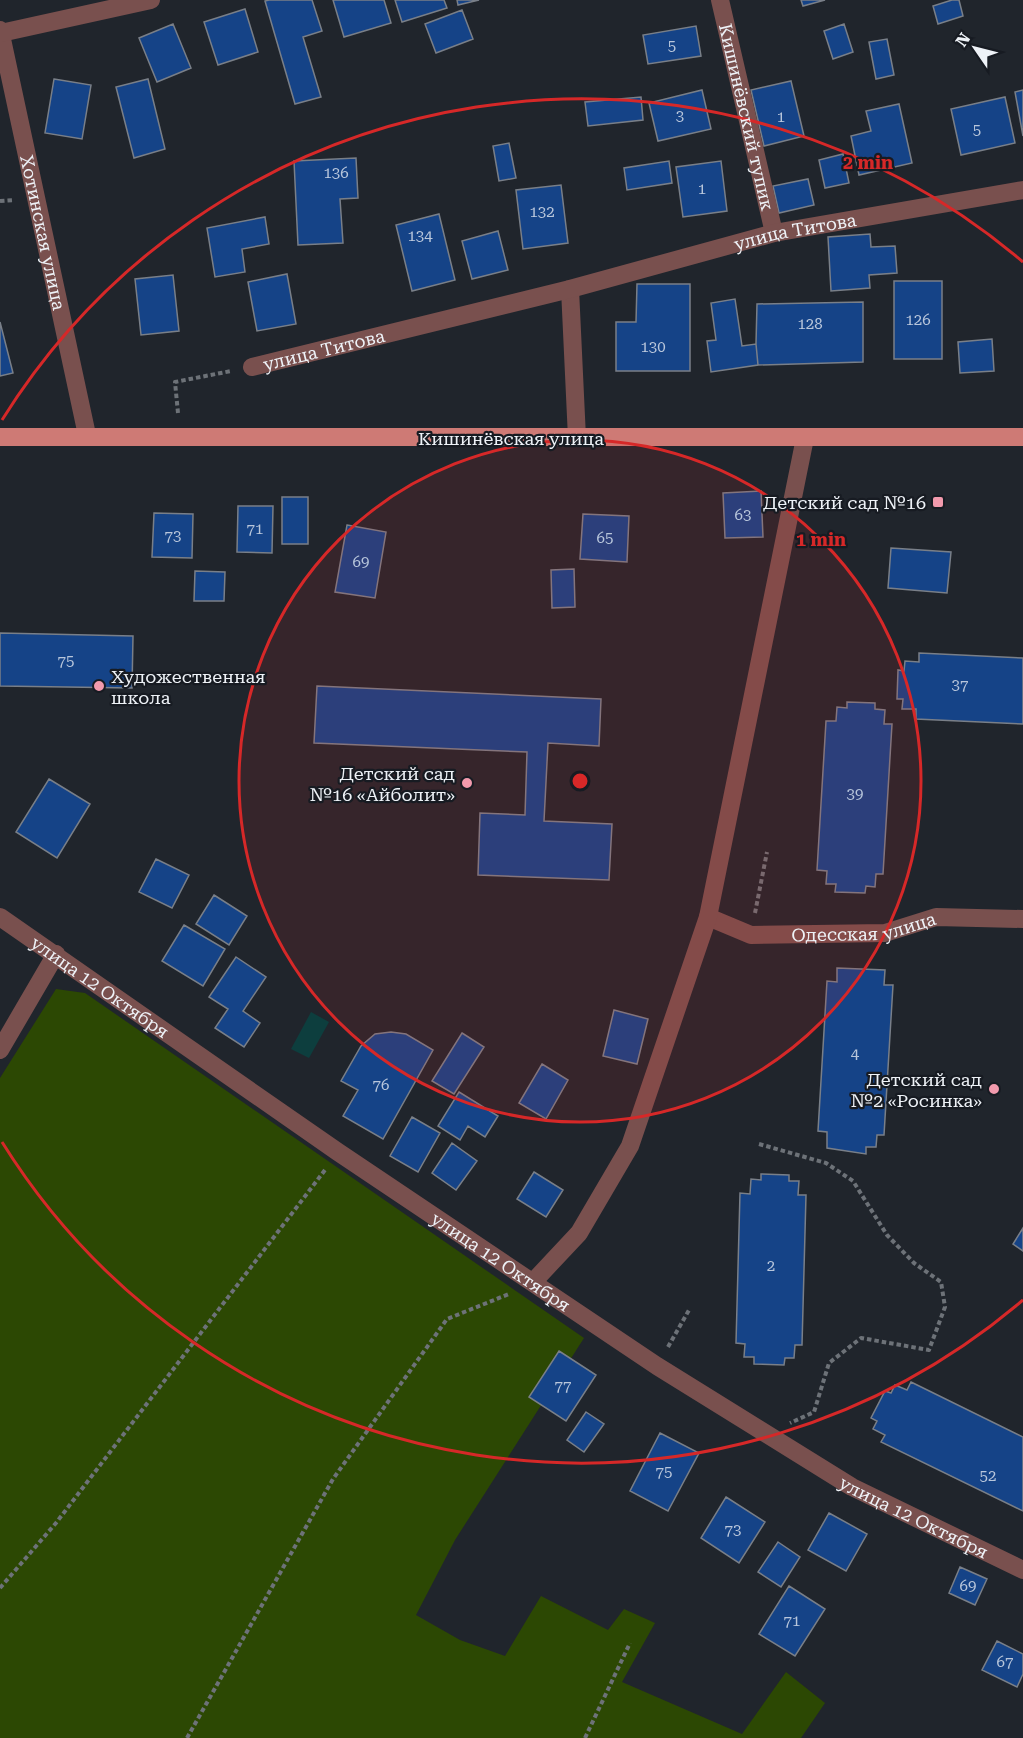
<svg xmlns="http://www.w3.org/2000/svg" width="1023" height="1738" font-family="'Roboto Serif',serif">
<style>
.green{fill:#2c4803}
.water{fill:#0d3e3e}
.building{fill:#154387;stroke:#797f88;stroke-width:1.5}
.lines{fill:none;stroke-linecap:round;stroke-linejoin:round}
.path{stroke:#6d7278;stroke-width:4;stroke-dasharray:4.5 3;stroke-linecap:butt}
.minor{stroke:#79504e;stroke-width:18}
.major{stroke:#ce7a75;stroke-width:18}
.ring{fill:none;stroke:#d62828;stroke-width:3}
.poi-dot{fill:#f29aad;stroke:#171b22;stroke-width:2}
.labels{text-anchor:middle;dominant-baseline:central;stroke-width:4.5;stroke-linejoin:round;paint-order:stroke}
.number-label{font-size:15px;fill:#b8c6db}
.street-label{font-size:18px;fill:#eef2f7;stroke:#171b22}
.poi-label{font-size:18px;fill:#eef2f7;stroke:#171b22;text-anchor:end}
.centre{fill:#d62828;stroke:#171b22;stroke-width:3}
.ring-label{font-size:18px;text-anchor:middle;font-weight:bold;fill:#d62828;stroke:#171b22;stroke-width:4.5;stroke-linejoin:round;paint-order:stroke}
</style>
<rect width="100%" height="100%" fill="#20252c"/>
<!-- green -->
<path class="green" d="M56 989 85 993 584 1338 455 1540 416 1615 460 1640 505 1656 541 1596 608 1630 624 1609 655 1623 622 1682 742 1734 786 1672 825 1703 801 1738H0V1078Z"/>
<!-- water -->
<path class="water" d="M311 1012 329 1022 309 1058 291 1049Z"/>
<!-- building -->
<path class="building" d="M269 0H312L322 31 303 37 321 97 295 104 265 1Z
M333 0H384L391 23 344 37Z
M395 0H444L447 8 402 22Z
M457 0H479L458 5Z
M801 0H825L803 6Z
M952 0H959L963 16 938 24 933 6Z
M245 9 258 52 218 65 204 22Z
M462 10 473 39 436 53 425 24Z
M173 24 191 68 157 82 139 38Z
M844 24 853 52 833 59 824 31Z
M696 26 701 56 648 64 643 35Z
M887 39 894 75 876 79 869 42Z
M54 79 91 85 82 139 45 133Z
M148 79 165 149 134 158 116 87Z
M791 81 804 136 764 146 751 90Z
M702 90 711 129 658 141 649 103Z
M1023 90V136L1015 92Z
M641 97 643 120 588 126 585 102Z
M1005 97 1015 143 961 155 951 109Z
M899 104 912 163 859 175 851 136 871 131 866 111Z
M509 143 516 178 499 181 493 146Z
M843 154 849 183 825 188 819 160Z
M356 158 358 198 340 199 343 243 298 245 294 161Z
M669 161 672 183 627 190 624 168Z
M721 161 727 211 683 217 676 167Z
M808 179 814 205 779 213 773 186Z
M561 185 568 243 523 249 516 190Z
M439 214 455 280 412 291 396 225Z
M265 217 269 244 242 249 245 272 215 277 207 228Z
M498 231 508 270 472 279 462 241Z
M870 234 871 247 895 246 897 273 869 275 870 288 831 291 828 237Z
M287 274 296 324 257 331 248 282Z
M173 275 179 331 141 335 135 279Z
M894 281H942V359H894Z
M637 284H690V371H616V322H636Z
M735 299 742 346 756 344 758 365 711 372 707 341 716 340 711 303Z
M863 302V362L758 365 756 344 757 304Z
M0 322 13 373 0 376Z
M992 339 994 371 960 373 958 342Z
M761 491 763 537 725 538 723 493Z
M282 497H308V544H282Z
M238 506H273L272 553 237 552Z
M154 513 193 514 192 558 152 557Z
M583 514 629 516 627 562 580 559Z
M347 525 386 532 375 598 335 592Z
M891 548 951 552 947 593 888 588Z
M574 569 575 607 552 608 551 570Z
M195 571 225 572 224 601H194Z
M0 633 133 636 132 688 0 686Z
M919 653 1023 658V724L916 719V709H902L903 699H897L898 670 904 671 905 661 919 662Z
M317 686 601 699 599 746 548 743 544 821 612 824 609 880 478 875 480 813 525 815 527 752 314 743Z
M847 702 875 703V709L885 710 884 724H892L883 874H876L875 887 866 886 865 893 835 892 836 884H826L827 871 817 870 826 721H836L837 707 847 708Z
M49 779 90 804 57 858 16 832Z
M156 859 189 875 172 908 139 892Z
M214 895 247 916 229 945 196 924Z
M184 925 225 949 203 986 162 961Z
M236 957 266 977 243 1011 260 1023 244 1047 215 1028 228 1009 209 997Z
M837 968 885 970 884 985H893L884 1135H877L876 1147H866V1154L827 1148V1132L818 1131 827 981 837 982Z
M614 1010 648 1019 637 1064 603 1056Z
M391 1032 406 1034 433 1050 383 1139 343 1116 358 1090 341 1081 361 1046 375 1034Z
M462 1033 484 1047 454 1094 432 1081Z
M542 1064 568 1080 546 1119 519 1103Z
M459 1092 498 1116 485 1137 468 1126 460 1140 438 1126Z
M412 1117 440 1133 418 1172 390 1156Z
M452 1143 477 1161 456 1190 432 1173Z
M534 1172 563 1190 546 1217 517 1199Z
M761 1174 789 1175V1181H799L798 1195H806L802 1345H795L794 1358H785L784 1365 754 1364V1357H744L745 1344 736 1343 740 1193 750 1194 751 1179 761 1180Z
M1023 1228V1251L1013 1244Z
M559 1351 596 1375 566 1421 529 1397Z
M911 1382 1023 1437V1511L881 1442 885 1435 873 1429 877 1421 871 1418 885 1391 891 1393 895 1385 907 1390Z
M586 1412 604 1424 584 1452 567 1440Z
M660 1433 699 1453 668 1511 630 1491Z
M726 1497 765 1522 739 1563 701 1538Z
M829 1513 867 1534 846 1571 808 1550Z
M778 1542 800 1557 781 1587 758 1572Z
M960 1567 987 1579 975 1605 949 1593Z
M789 1586 825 1609 795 1656 759 1634Z
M997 1641 1023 1654V1674L1017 1687 982 1670Z"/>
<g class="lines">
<!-- path -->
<path class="path" d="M0 201 14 200
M178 413 175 382 231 371
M755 913 767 852
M759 1144 826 1163 853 1181 887 1235 914 1263 941 1282 945 1307 929 1350 861 1338 829 1363 814 1412 790 1423
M668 1347 689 1310
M0 1588 56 1523 325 1170
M187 1738 333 1479 447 1319 509 1294
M585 1738 630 1643"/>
<!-- minor -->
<g class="minor">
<path id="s1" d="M720 0 774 233"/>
<path id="s2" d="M0 30 87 435"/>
<path d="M1 33 151 0"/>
<path d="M570 289 577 438"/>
<path id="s3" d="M252 367 570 289 774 233 1023 190"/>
<path id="s4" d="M0 917 338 1152 657 1366 852 1487 1023 1570"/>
<path id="s5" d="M708 917 751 935 885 933 936 917 1023 919"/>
<path d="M0 1050 56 954"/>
<path d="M534 1281 579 1233 630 1146 708 917 805 438"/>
</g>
<!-- major -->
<path class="major" d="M0 437H1023"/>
</g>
<!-- distance rings -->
<circle cx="580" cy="781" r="341" fill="#d62828" fill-opacity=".12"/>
<g class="ring">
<circle cx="580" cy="781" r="341"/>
<path d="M1023 1300A682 682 0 0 1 2 1142M2 420A682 682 0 0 1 1023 262"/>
</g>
<!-- markers -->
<g class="poi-dot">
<rect x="932" y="496" width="12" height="12" rx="3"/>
<circle cx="99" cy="686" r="6"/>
<circle cx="467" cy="783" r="6"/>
<circle cx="994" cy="1089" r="6"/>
</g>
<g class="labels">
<!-- number labels -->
<g class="number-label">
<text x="672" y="46">5</text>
<text x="680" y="116">3</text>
<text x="781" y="117">1</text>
<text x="977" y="130">5</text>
<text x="336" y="173">136</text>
<text x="702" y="189">1</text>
<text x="542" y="212">132</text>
<text x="420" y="236">134</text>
<text x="918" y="320">126</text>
<text x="810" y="324">128</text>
<text x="653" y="347">130</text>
<text x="743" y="515">63</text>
<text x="255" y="529">71</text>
<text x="173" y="536">73</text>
<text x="605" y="538">65</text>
<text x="361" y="562">69</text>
<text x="66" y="661">75</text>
<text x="960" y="685">37</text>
<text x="855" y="794">39</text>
<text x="855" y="1054">4</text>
<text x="381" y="1085">76</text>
<text x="771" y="1266">2</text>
<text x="563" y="1386">77</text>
<text x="664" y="1472">75</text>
<text x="988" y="1476">52</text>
<text x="733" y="1530">73</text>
<text x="968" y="1586">69</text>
<text x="792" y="1621">71</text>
<text x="1005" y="1662">67</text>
</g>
<!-- street labels -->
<g class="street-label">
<text stroke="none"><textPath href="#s1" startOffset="120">Кишинёвский тупик</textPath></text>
<text stroke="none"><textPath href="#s3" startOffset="560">улица Титова</textPath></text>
<text stroke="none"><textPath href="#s2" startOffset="207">Хотинская улица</textPath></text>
<text stroke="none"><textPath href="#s3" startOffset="74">улица Титова</textPath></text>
<text x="511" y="438">Кишинёвская улица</text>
<text stroke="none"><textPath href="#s5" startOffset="160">Одесская улица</textPath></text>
<text stroke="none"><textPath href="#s4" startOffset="122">улица 12 Октября</textPath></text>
<text stroke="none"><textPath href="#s4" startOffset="608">улица 12 Октября</textPath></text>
<text stroke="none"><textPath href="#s4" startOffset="1094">улица 12 Октября</textPath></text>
</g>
<!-- poi labels -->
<g class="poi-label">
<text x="926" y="502">Детский сад №16</text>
<text x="111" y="676" text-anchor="start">Художественная<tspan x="111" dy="21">школа</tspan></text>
<text x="455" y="773">Детский сад<tspan x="455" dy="21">№16 «Айболит»</tspan></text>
<text x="982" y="1079">Детский сад<tspan x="982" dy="21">№2 «Росинка»</tspan></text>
</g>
</g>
<circle cx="580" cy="781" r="9" class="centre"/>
<g class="ring-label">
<text x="868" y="169">2 min</text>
<text x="821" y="546">1 min</text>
</g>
<!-- north arrow -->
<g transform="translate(975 48) rotate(305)" stroke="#171b22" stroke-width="4.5" paint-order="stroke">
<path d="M0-4.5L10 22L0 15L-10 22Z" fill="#eef2f7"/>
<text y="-9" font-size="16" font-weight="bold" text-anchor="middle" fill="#eef2f7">N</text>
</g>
</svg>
